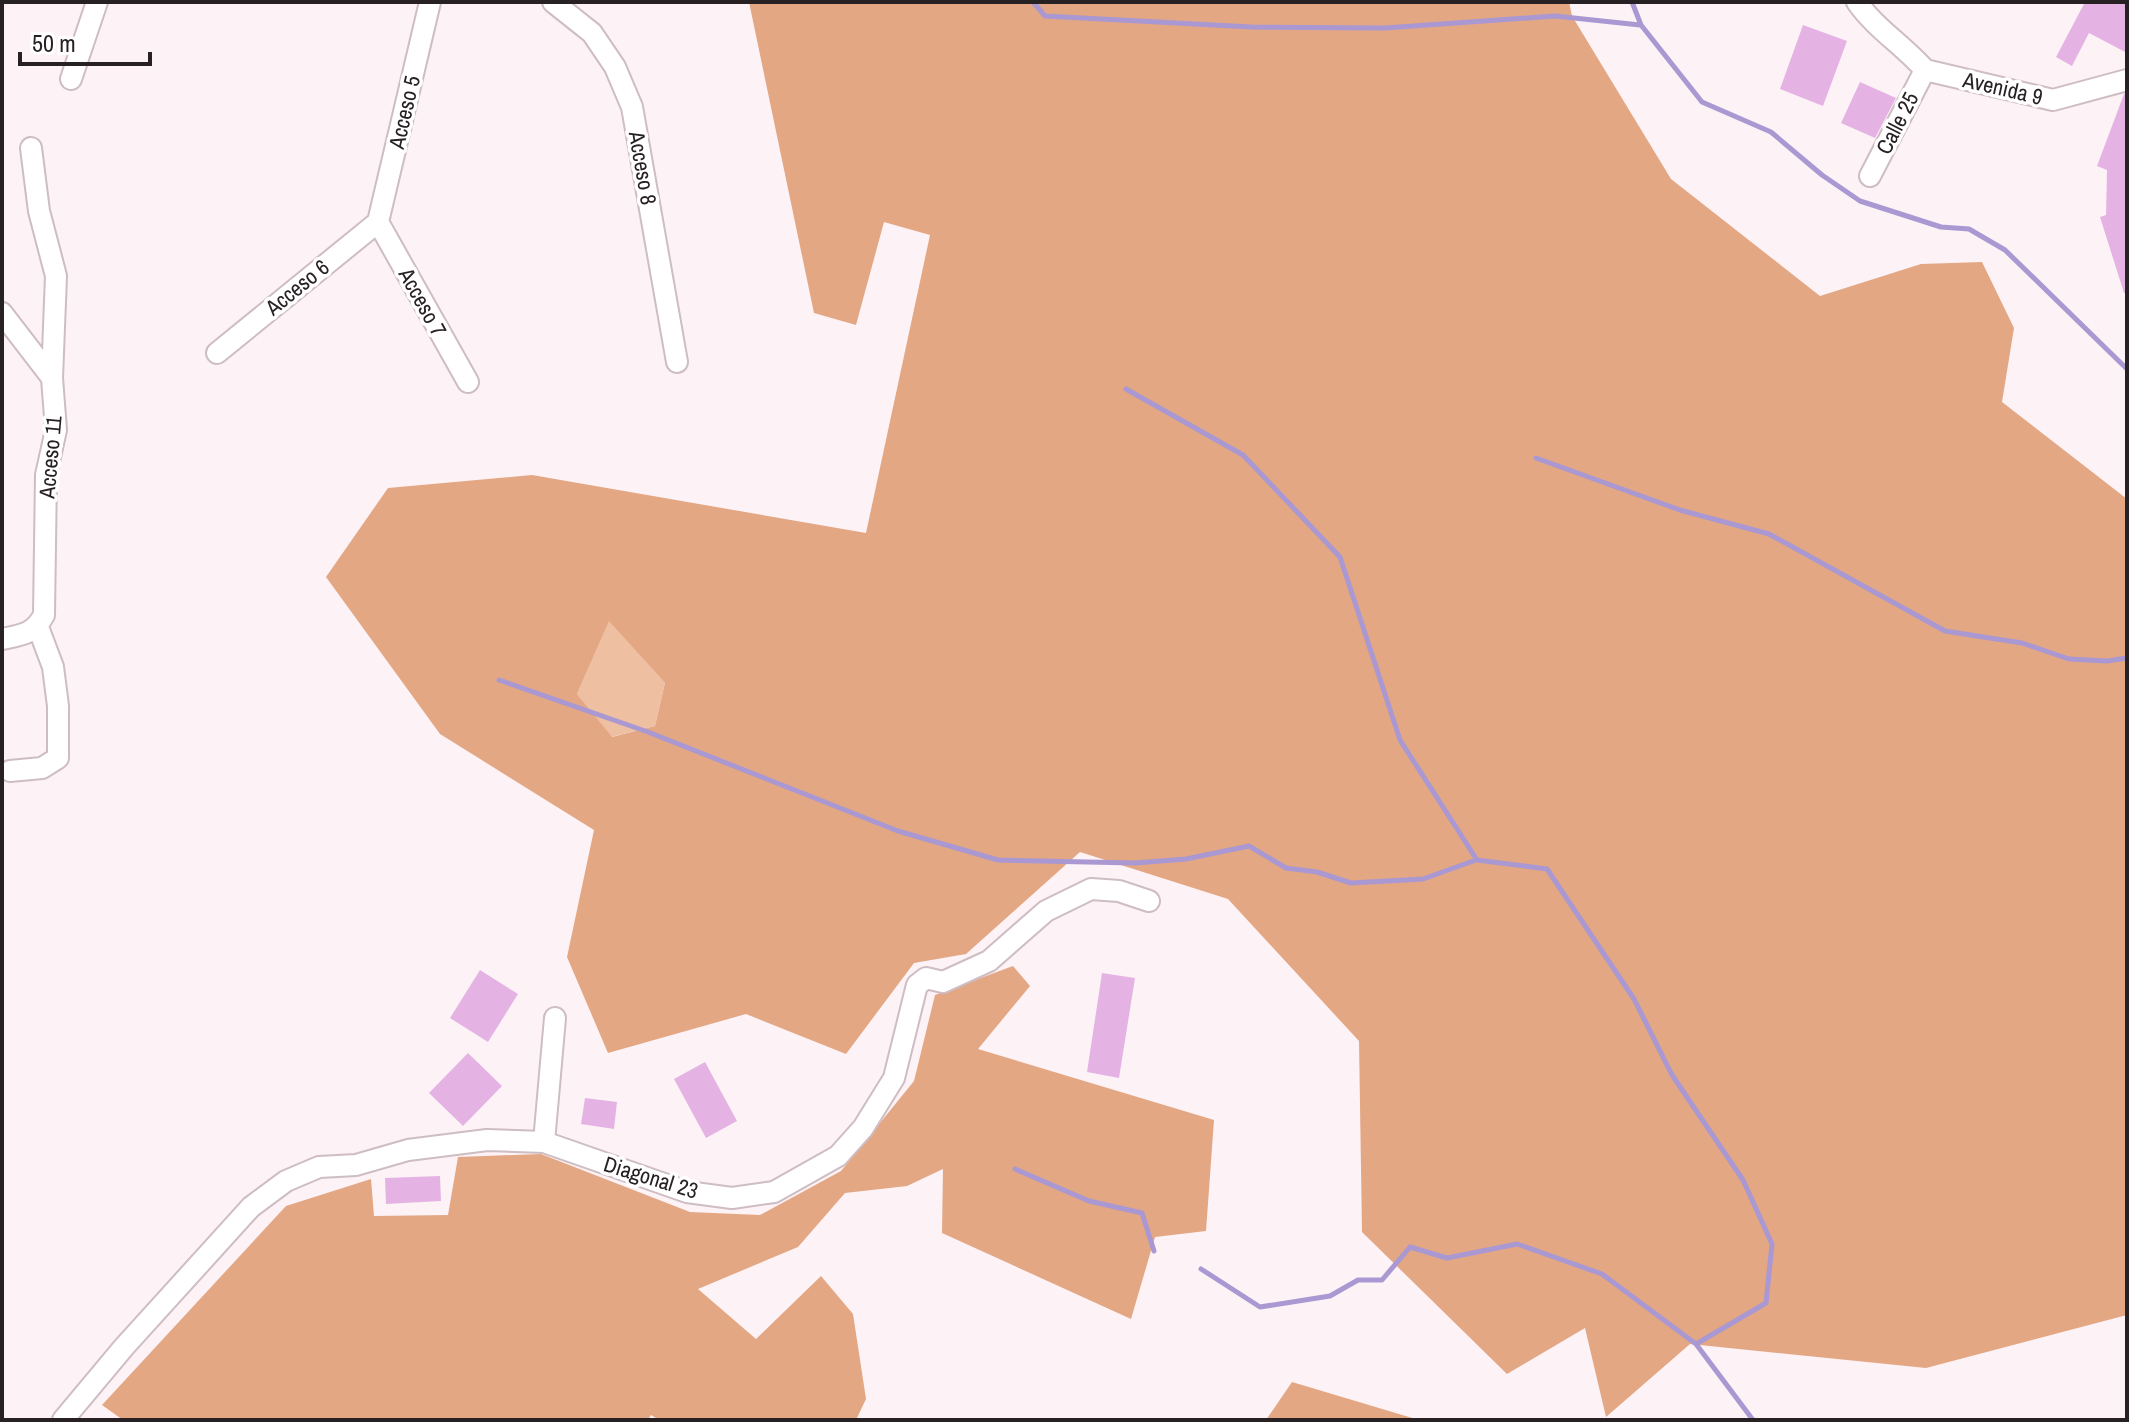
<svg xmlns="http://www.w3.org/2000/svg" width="2129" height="1422" font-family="'Archivo Narrow',sans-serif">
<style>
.green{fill:#efbfa2}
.forest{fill:#e3a784;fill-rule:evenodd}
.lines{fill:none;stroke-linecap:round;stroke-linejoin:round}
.stream{stroke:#a998d2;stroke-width:5}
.building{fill:#e4b3e4}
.minor-casing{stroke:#cebdc3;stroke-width:24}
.minor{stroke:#fff;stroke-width:20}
.labels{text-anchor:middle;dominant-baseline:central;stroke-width:7;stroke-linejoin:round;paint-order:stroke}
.street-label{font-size:22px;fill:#272123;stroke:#fff}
</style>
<rect width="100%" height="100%" fill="#fdf2f6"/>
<!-- green -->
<path class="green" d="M609 620 665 683 655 726 611 737 577 694Z"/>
<!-- forest -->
<path class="forest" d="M749 2H1569L1572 16 1671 179 1820 296 1921 264 1982 262 2014 328 2002 402 2127 499V1315L1926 1368 1690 1344 1606 1417 1585 1328 1507 1374 1362 1232 1359 1041 1228 899 1080 852 966 954 914 963 846 1054 746 1014 608 1053 567 957 594 830 440 734 326 577 388 488 532 475 866 533 930 235 884 222 856 325 814 313ZM609 621 665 683 655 726 612 737 577 694Z
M1013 966 1030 986 978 1049 1214 1120 1206 1231 1155 1237 1131 1319 942 1233 943 1169 907 1186 845 1193 798 1247 698 1289 756 1339 821 1276 853 1314 866 1399 856 1420H659L651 1415 648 1420H123L102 1405 286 1206 371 1179 374 1216 448 1215 458 1157 541 1154 690 1212 760 1215 841 1171 914 1081 935 995Z
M1292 1382 1419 1420H1266Z"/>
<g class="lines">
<!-- stream -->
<path class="stream" d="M1033 2 1045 16 1251 27 1385 28 1555 16 1640 25
M1632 2 1641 25 1702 102 1771 132 1822 175 1860 201 1941 227 1969 229 2005 250 2127 369
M1126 389 1243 455 1340 557 1400 740 1477 860 1547 869 1634 999 1672 1075 1743 1180 1772 1244 1766 1303 1696 1344
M1536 458 1680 510 1769 534 1945 631 2022 643 2069 659 2107 661 2127 658
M499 680 648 732 898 831 998 860 1135 863 1186 859 1249 846 1286 868 1317 872 1351 883 1423 879 1476 860
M1015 1169 1089 1201 1142 1213 1154 1251
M1201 1269 1260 1307 1330 1296 1358 1280H1382L1410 1247 1447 1258 1517 1244 1602 1274 1696 1344 1753 1420"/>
</g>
<!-- building -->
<path class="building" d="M2085 2H2127V53L2089 33 2072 66 2056 57Z
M1803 25 1847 41 1823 106 1780 89Z
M1860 82 1896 98 1875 138 1841 123Z
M2127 93V293H2124L2100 217 2106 215 2107 170 2097 166 2124 94Z
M480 970 518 994 488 1042 450 1018Z
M1102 973 1135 978 1119 1078 1087 1072Z
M468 1053 502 1086 463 1126 429 1093Z
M705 1062 737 1121 706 1138 674 1079Z
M585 1098 617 1102 614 1129 581 1124Z
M440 1176 441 1201 386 1204 385 1178Z"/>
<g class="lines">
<defs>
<path id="minor" d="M553 2 592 33 615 67 632 107 677 362
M1857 2C1875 28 1904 46 1925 70
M1925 70 2053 100 2127 80
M71 79 97 2
M31 148 39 211 56 276 52 378
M1870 176 1925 70
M378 222 430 2
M378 222 468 382
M2 313 52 378 56 430 46 475 44 615C34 634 22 635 2 639
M217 353 378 222
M10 771 42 768 58 758V706L53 667 38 627
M544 1142 555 1018
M63 1420 124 1347 251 1207 286 1181 319 1167 356 1165 408 1150 487 1140 544 1142 687 1192 732 1198 774 1192 838 1156 863 1128 894 1078 917 985 926 978 943 982 989 961 1046 911 1091 889 1119 891 1149 901"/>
</defs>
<!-- minor casing -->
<use href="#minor" class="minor-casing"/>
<!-- minor -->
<use href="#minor" class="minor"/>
</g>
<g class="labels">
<!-- street labels -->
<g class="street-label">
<text transform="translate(2003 88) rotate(13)">Avenida 9</text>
<text transform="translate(404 112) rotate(-77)">Acceso 5</text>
<text transform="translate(1897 123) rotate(-63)">Calle 25</text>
<text transform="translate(643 168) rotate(80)">Acceso 8</text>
<text transform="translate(297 287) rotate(-39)">Acceso 6</text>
<text transform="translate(423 302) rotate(61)">Acceso 7</text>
<text transform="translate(50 457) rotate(-85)">Acceso 11</text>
<text transform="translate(651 1177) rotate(17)">Diagonal 23</text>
</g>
</g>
<!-- border -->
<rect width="2129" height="1422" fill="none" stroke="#272123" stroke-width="8"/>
<!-- scale -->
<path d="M20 52v12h130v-12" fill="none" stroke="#272123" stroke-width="4"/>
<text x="32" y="52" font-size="24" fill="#272123" stroke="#ffffff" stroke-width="6" paint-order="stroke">50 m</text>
</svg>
